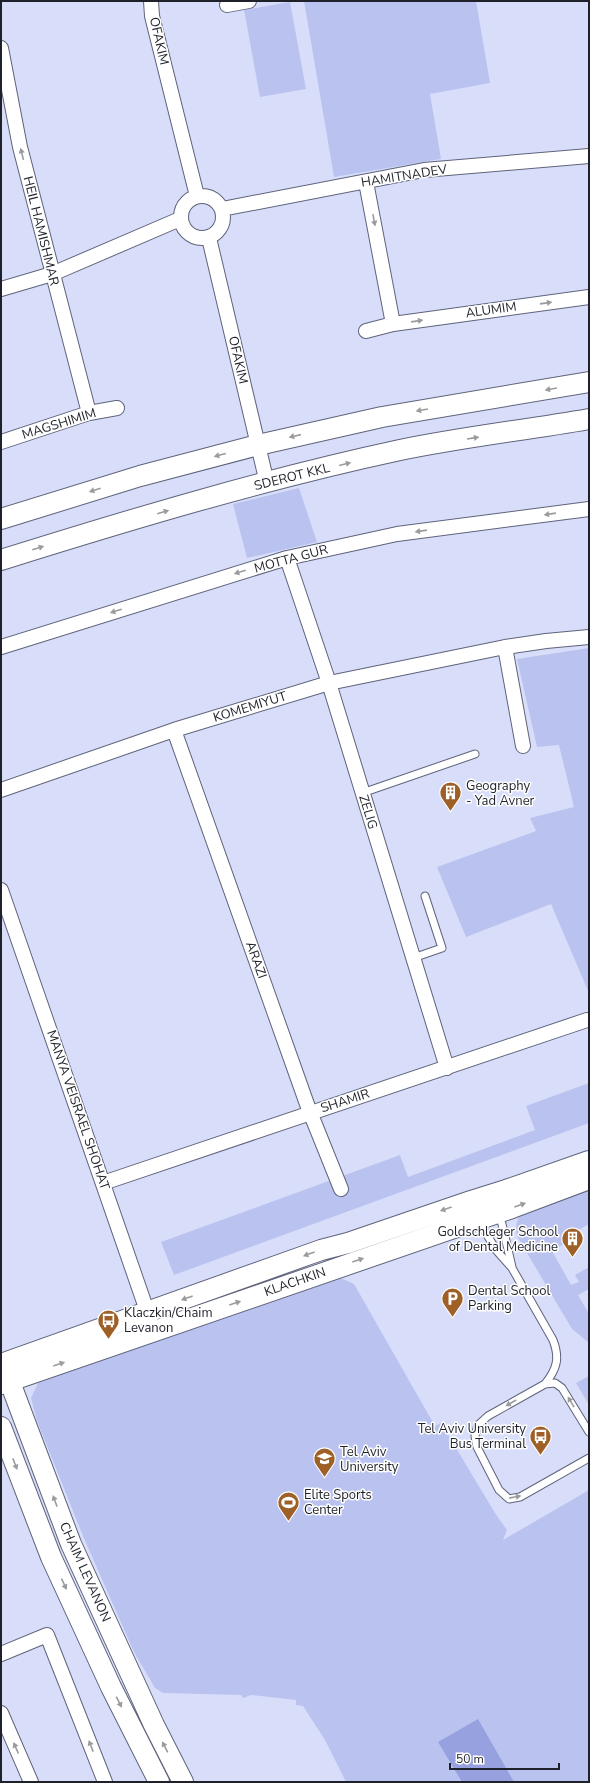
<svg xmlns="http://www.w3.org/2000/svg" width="590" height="1783" font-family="'Nunito Sans',sans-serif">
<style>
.green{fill:#bac3f0}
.water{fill:#97a1e0}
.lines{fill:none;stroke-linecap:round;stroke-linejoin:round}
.lane-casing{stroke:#5f637b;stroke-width:9}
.street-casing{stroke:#5f637b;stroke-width:16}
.secondary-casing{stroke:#5f637b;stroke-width:22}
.lane{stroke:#fff;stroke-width:7}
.street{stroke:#fff;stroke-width:14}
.secondary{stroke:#fff;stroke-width:20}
.oneway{fill:#9a9b9f}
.labels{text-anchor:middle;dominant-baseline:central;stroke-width:3;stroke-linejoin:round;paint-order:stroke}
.street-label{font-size:13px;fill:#1f212a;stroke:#fff}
.poi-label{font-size:13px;fill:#1f212a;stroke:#fff;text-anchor:start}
</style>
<rect width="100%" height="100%" fill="#d8def9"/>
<!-- green -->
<path class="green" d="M304 1H476L490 83 430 94 441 159 334 177Z
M290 2 306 89 260 97 244 10Z
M299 488 317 542 247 558 233 504Z
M589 648V993L551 904 466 937 437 867 536 831 530 818 574 807 559 745 537 747 517 659Z
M589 1083V1123L174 1275 161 1242 400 1155 408 1177 535 1130 526 1106Z
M589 1190V1224L572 1234 574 1238 552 1251 571 1285 579 1282 575 1275 589 1267V1289L578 1295 589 1314 588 1342 572 1329 517 1236C515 1227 516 1221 521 1213Z
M336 1276 354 1284 435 1426 441 1423 495 1513 507 1530 503 1540 589 1490V1782H346L325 1740 303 1706 296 1705V1700L251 1695 243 1698 241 1695 163 1693 155 1688 134 1652 83 1536 37 1421 31 1398 38 1383Z
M589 1376V1405L576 1383Z"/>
<!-- water -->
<path class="water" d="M478 1719 514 1782H462L438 1742Z"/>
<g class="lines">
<defs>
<path id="lane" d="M362 793 475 754
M413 958 442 948 425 896
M498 1214 502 1224 512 1267
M479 1221 496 1250 512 1268 553 1340C560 1358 557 1369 545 1384L488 1416 478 1425 475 1436 477 1447 499 1490 509 1499 520 1497 589 1458
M545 1384 555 1383 562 1388 589 1432"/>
<path id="street" d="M151 1 152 16 197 196
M227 5 249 1
M1 48 20 147 89 413
M366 182 393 324 589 297
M181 217a21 21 0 1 1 42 0a21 21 0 1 1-42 0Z
M222 209 424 170 589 156
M209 238 267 483
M1 289 52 274 180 219
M366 331 393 324
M1 442 89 413 117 408
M287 558 329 683 447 1068
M1 647 287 558 397 534 589 509
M505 647 523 746
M174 730 308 1107 341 1189
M1 790 174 730 329 683 505 647 546 641 589 637
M1 890 154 1331
M103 1183 587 1020
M1 1654 47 1635 105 1782
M1 1713 31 1782"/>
<path id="secondary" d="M1 519 140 476 258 445 382 417 589 382
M1 560C132 519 265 479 400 450 462 437 526 430 589 419
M1 1364 321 1250 348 1243 471 1201 506 1190 589 1161
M5 1369 71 1544 154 1725 183 1782
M1 1384 512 1208 589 1179
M1 1427 51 1557 111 1687 159 1782"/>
</defs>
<!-- lane casing -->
<use href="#lane" class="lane-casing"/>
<!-- street casing -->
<use href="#street" class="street-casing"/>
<!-- secondary casing -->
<use href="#secondary" class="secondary-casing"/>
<!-- lane -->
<use href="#lane" class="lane"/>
<!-- street -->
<use href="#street" class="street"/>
<!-- secondary -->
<use href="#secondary" class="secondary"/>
</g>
<!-- one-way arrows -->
<defs><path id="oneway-solid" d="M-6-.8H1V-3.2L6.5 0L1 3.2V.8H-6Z"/></defs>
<g class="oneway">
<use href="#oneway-solid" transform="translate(22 154) rotate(-104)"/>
<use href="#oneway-solid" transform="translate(374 220) rotate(79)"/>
<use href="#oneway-solid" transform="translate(546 303) rotate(-8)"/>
<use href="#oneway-solid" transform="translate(417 321) rotate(-8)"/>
<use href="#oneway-solid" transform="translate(551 389) rotate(170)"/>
<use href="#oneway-solid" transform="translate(422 410) rotate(170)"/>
<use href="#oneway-solid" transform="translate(295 436) rotate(167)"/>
<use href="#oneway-solid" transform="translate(473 438) rotate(-9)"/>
<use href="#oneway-solid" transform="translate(220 455) rotate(165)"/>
<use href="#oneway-solid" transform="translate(345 464) rotate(-14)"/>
<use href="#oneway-solid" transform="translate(95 490) rotate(163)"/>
<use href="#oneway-solid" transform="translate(163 512) rotate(-16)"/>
<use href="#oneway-solid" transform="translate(550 514) rotate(172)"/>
<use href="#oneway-solid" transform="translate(421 531) rotate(172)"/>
<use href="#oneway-solid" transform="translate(38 548) rotate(-17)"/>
<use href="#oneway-solid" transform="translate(240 572) rotate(163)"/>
<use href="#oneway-solid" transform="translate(116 611) rotate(163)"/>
<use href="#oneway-solid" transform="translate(520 1205) rotate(-20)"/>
<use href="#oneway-solid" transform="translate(446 1209) rotate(161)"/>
<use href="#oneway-solid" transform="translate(309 1254) rotate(160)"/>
<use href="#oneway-solid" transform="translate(358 1260) rotate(-19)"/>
<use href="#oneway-solid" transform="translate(187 1298) rotate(160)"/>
<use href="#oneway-solid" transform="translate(235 1303) rotate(-19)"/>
<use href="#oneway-solid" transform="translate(59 1364) rotate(-19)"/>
<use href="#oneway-solid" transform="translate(571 1402) rotate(-121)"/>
<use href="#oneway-solid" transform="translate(511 1403) rotate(150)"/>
<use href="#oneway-solid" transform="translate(15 1464) rotate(69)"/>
<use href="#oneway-solid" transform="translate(515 1497) rotate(-11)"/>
<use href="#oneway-solid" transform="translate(55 1501) rotate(-110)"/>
<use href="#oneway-solid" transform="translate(64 1584) rotate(65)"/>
<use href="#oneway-solid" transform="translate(119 1702) rotate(63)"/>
<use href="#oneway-solid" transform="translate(91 1746) rotate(-111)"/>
<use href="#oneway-solid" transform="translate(165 1747) rotate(-117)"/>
<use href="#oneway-solid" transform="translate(16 1748) rotate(-114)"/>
</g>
<!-- icons -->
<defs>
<symbol id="building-pin" viewBox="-11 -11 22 30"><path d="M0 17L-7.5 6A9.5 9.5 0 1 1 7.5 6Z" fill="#9f6027" stroke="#fff"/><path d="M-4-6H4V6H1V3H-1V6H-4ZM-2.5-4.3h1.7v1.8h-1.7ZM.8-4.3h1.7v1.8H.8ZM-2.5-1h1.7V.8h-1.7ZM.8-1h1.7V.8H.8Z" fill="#fff"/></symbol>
<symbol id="parking-pin" viewBox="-11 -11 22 30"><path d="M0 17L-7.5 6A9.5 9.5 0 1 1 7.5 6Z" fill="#9f6027" stroke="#fff"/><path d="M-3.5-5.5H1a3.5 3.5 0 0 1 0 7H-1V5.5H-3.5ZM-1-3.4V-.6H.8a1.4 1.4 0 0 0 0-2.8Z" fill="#fff"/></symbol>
<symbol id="bus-pin" viewBox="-11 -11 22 30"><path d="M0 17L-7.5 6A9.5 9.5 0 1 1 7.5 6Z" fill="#9f6027" stroke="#fff"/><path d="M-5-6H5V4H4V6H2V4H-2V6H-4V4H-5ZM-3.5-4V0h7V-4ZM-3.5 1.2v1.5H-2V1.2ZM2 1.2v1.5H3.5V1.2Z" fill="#fff"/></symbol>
<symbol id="university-pin" viewBox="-11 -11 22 30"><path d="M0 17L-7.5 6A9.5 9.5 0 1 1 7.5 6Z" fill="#9f6027" stroke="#fff"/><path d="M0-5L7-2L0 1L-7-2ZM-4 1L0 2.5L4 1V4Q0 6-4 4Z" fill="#fff"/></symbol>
<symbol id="stadium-pin" viewBox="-11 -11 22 30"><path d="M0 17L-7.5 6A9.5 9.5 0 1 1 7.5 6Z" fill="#9f6027" stroke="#fff"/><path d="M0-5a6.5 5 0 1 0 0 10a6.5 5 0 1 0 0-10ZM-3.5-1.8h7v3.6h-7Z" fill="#fff"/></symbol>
</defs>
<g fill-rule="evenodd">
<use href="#building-pin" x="438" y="780" width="25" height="34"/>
<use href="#building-pin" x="560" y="1226" width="25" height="34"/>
<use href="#parking-pin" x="440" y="1286" width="25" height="34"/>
<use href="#bus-pin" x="96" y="1308" width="25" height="34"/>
<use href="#bus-pin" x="528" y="1424" width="25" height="34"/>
<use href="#university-pin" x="312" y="1446" width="25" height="34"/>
<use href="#stadium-pin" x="276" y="1490" width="25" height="34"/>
</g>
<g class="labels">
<!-- street labels -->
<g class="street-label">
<text transform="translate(159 41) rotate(77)">OFAKIM</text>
<text transform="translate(404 176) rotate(-9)">HAMITNADEV</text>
<text transform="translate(41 231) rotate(76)">HEIL HAMISHMAR</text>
<text transform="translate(491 310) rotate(-8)">ALUMIM</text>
<text transform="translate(238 360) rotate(77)">OFAKIM</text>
<text transform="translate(59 424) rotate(-17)">MAGSHIMIM</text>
<text transform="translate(292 477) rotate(-14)">SDEROT KKL</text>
<text transform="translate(291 559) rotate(-15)">MOTTA GUR</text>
<text transform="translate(250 707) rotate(-17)">KOMEMIYUT</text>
<text transform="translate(368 812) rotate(73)">ZELIG</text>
<text transform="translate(256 960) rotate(70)">ARAZI</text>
<text transform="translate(345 1101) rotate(-18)">SHAMIR</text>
<text transform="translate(78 1110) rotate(71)">MANYA VEISRAEL SHOHAT</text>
<text transform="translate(295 1282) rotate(-19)">KLACHKIN</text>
<text transform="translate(85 1572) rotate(66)">CHAIM LEVANON</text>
</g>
<!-- poi labels -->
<g class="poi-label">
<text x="466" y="786">Geography<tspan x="466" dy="15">- Yad Avner</tspan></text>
<text x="558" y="1232" text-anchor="end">Goldschleger School<tspan x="558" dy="15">of Dental Medicine</tspan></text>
<text x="468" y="1291">Dental School<tspan x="468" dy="15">Parking</tspan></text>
<text x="124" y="1313">Klaczkin/Chaim<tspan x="124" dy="15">Levanon</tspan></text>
<text x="526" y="1429" text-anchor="end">Tel Aviv University<tspan x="526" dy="15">Bus Terminal</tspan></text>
<text x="340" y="1452">Tel Aviv<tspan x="340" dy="15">University</tspan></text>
<text x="304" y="1495">Elite Sports<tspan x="304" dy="15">Center</tspan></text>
</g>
</g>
<!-- border -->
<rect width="590" height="1783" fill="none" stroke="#1f212a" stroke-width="4"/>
<!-- scale -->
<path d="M450 1763v6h109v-6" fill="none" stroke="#1f212a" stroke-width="2"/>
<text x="456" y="1763" font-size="12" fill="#1f212a" stroke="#ffffff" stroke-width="3" paint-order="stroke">50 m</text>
</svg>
